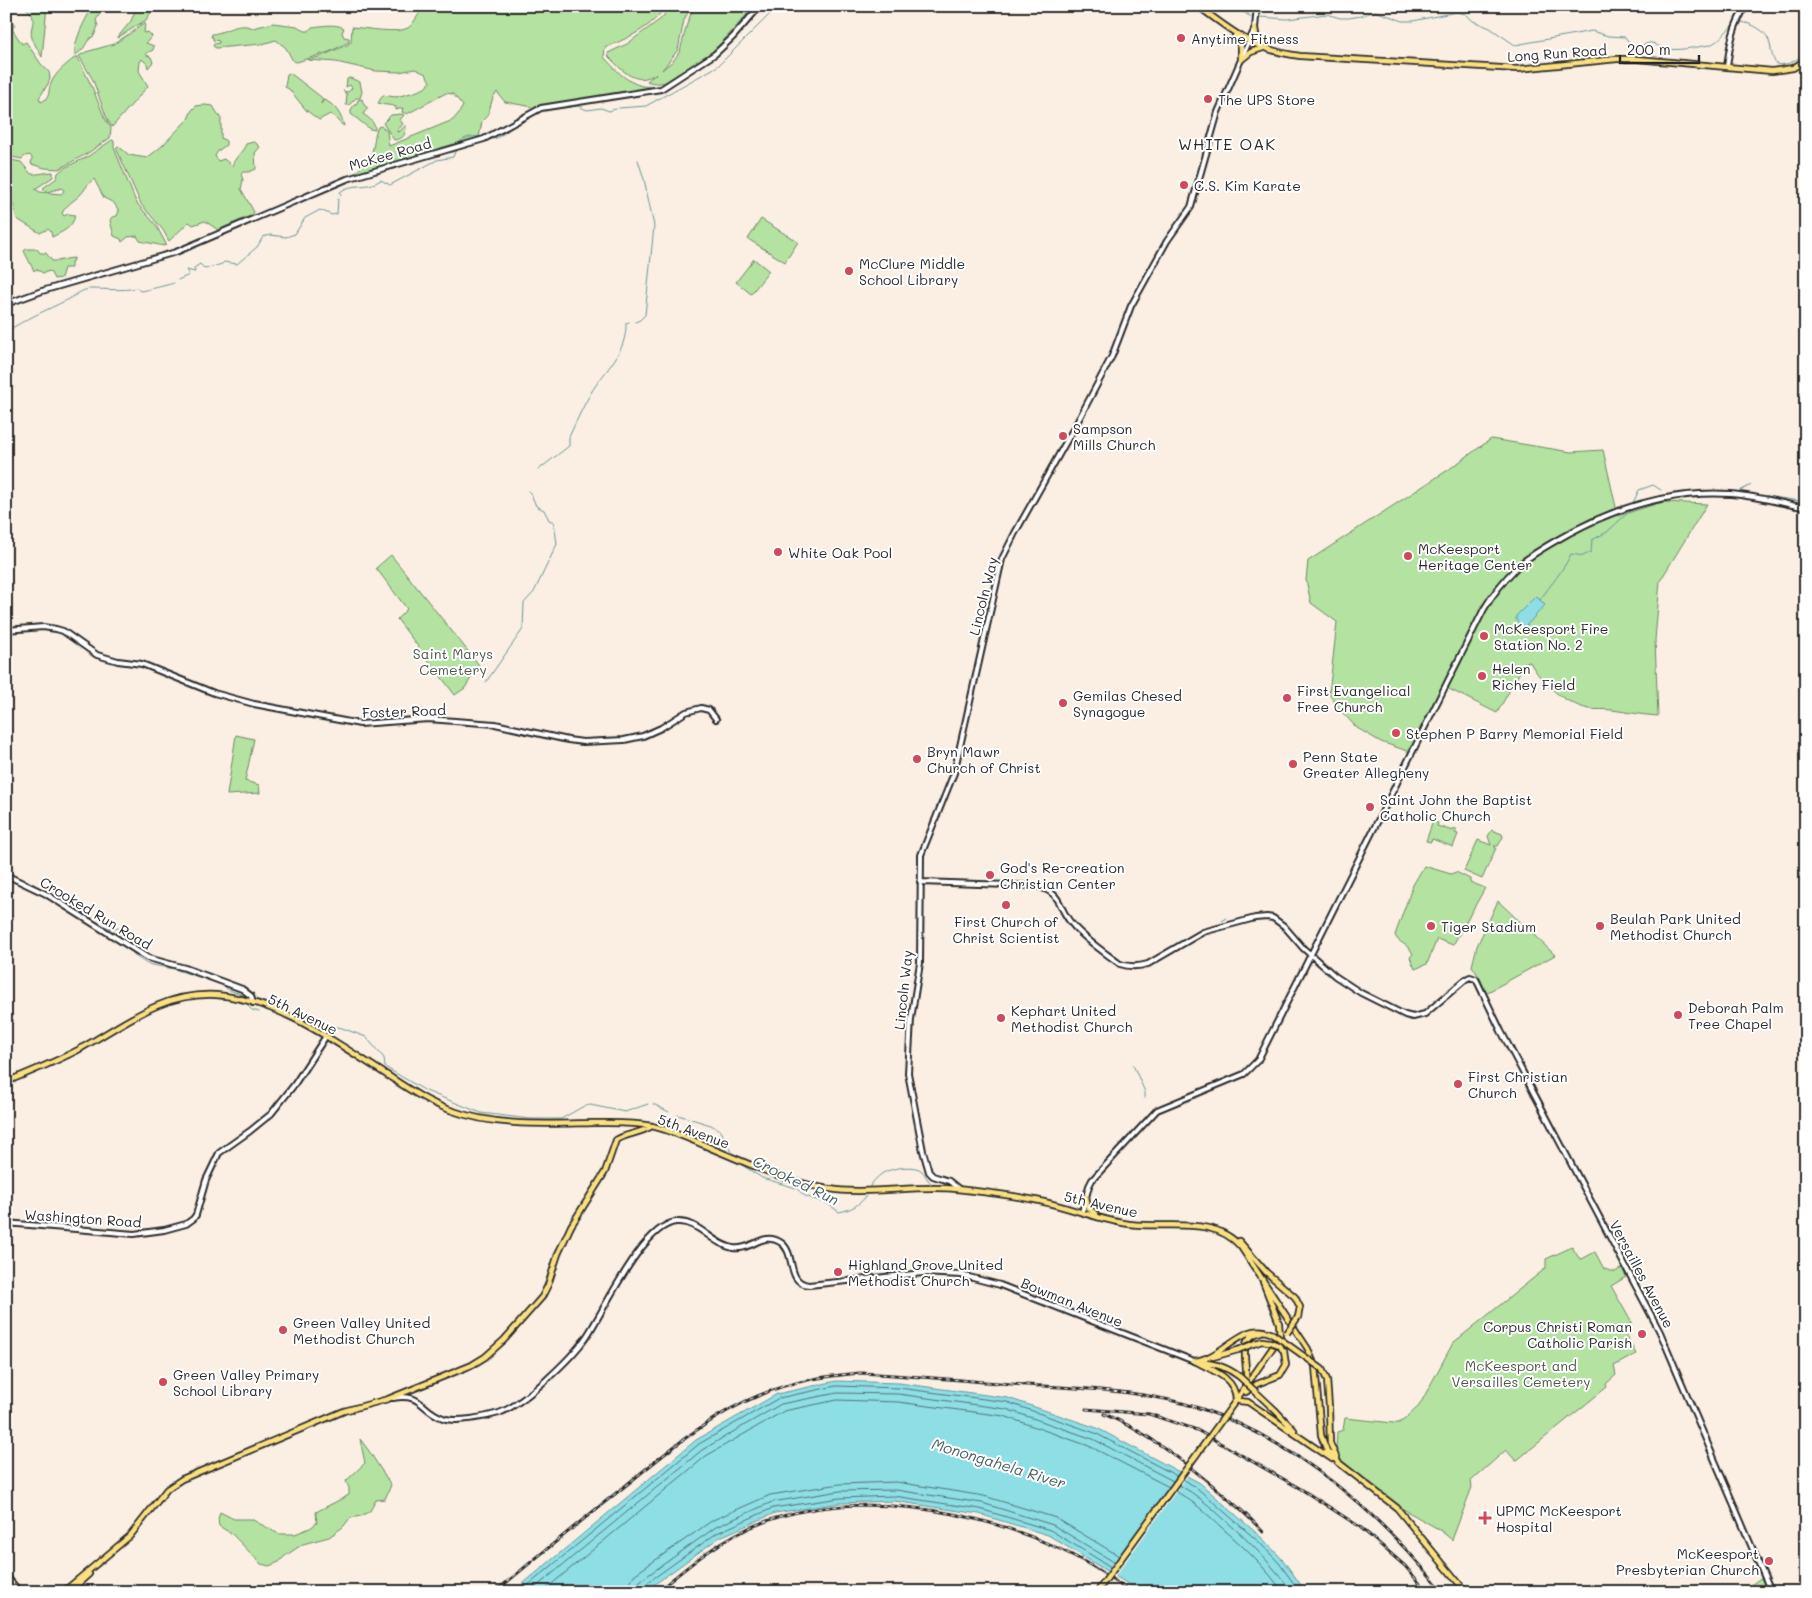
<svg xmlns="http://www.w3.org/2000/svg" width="1812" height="1598" font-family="Mali,sans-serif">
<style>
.green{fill:#b3e2a1;stroke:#6f8666}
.water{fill:#8ddee5;stroke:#66969b}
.pier{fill:#faefe2}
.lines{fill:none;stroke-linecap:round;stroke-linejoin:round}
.shore{stroke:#527375;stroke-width:1}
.stream{stroke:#66969b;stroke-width:1}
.secondary-casing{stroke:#2b2b2b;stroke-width:8}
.primary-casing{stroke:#2b2b2b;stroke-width:8}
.secondary{stroke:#fff;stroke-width:4}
.primary{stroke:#fbe080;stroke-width:4.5}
.rail-casing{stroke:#2b2b2b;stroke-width:3}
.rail{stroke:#fff;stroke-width:1;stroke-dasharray:4;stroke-linecap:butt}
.primary-bridge-casing{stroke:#2b2b2b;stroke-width:8;stroke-linecap:butt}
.primary-bridge{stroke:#fbe080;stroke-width:4.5}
.poi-dot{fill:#d1495b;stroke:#fff;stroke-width:2}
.labels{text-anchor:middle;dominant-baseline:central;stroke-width:4;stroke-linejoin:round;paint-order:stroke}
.poi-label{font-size:14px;fill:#2b2b2b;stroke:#fff;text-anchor:start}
.street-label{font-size:14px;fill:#2b2b2b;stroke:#fff}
.park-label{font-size:14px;fill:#4d5948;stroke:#fff}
.water-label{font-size:15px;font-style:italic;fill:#486163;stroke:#fff}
.quarter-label{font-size:16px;letter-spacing:1px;fill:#2b2b2b;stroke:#fff}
</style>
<rect width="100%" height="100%" fill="#faefe2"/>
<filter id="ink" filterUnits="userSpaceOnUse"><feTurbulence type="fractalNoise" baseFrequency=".02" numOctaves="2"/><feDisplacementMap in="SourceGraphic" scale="10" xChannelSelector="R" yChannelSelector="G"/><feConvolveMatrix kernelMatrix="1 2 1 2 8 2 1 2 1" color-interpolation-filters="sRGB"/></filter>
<g filter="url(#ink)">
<!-- green -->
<path class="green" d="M22 6H47L42 57C39 51 34 44 32 38 28 25 42 17 22 6Z
M93 6H99L101 12 96 20 98 26 94 36C84 41 88 48 75 55 73 41 86 18 93 6Z
M137 6H155L146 20 117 38 131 21Z
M425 6H665C653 28 627 38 605 48L604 57C614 68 626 82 642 86 648 87 652 85 657 88L533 107 505 102 497 92 493 97 488 115 482 121 479 138 354 174C362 166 371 160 373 148 375 140 374 134 378 127L381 126 387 131 389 146 453 120 459 113 463 106 453 94 446 93 407 114 402 112 403 108 396 110V107C390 104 384 106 378 103L383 95 396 97 415 92 425 88 430 82 426 74 415 69 399 72 376 71 336 62 308 60 319 57 347 45 351 42 352 27C365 28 397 34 408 28 414 24 419 12 425 6Z
M670 6H691L684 20 678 50 662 70 674 60 680 51 687 24 694 6H754C734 29 680 96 647 81L656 74C635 86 624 72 609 57L608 53 627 44 662 18Z
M6 13 15 25 12 29 22 44 26 42 41 64 49 72 50 79 48 84 39 98 41 102C50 98 48 94 50 86 54 73 67 64 77 56L92 87 105 119 111 128 110 138 88 153 59 169 45 168 31 164 32 158 30 155 25 156 22 159 6 156Z
M145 23 144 33 148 32 152 36 146 43 154 46 153 50 145 54 151 57 153 62 148 68 147 64 142 59 140 62 139 71 148 86 112 127 107 119 93 80 79 56 86 52 114 44Z
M273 23 297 26 305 31H309L312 27C322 26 335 23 344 28L342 33 344 37 349 38V42L329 52 297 62 293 61 286 48 276 40 262 44 216 48 213 46 214 44 219 43V41L213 40V37H211L212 34C225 33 238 21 253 28Z
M290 73 321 97 323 99 321 104 324 100C335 104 342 116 344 126 338 123 336 117 330 114L319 120 306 110 289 89 285 87 287 74Z
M350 78 360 82 362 92 360 98H356L349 105H346L347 94 343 91 348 92 352 88 350 85 346 87 347 79Z
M362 99 364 105 368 108 363 114C369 118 375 122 375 130L370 129 351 114V110L354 105H356L358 100Z
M205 105 213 106 221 119V138L226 141V145L218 151 215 156 218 161 224 159 232 166C234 158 243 152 246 144L253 142 256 143 260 147 255 153 256 169 249 172H243L241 174 243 180 241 189 254 212 252 215 218 230 205 221 193 225 189 222 169 241 163 230 141 204 116 148 118 146 129 155 147 158 162 146 188 119 192 110 196 106Z
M402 114 404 115 400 120 403 124 397 131 398 133 406 125C406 134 404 139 394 140L383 123 391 115Z
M112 140 114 141V148L136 202 156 225 166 244 164 246 140 241 137 236 128 237 122 242 121 239 114 236 110 220 112 217 117 216 119 211 114 203 104 198 94 179C86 185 86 189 80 195 74 201 67 204 62 213L64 216 68 214 75 215C73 228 62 232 52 237L51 232 48 229 40 233 17 219 11 197 6 199V159L21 162 31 174C39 175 45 172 53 172V177L35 189 40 192 61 194 64 191 62 188 47 192 43 188 57 178 58 173 64 168 87 157Z
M761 219 798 242 785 262 748 239Z
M26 249H37L40 253H46L52 261C60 262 66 258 74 258V260L71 262V268H64L61 278 54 279 50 271 43 273 36 269 34 271 24 251Z
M754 259 769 271 751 294 736 282Z
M1491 439 1571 452 1603 450 1618 516 1662 502 1707 504 1660 581 1655 640 1658 716C1642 715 1627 712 1612 710 1604 709 1596 710 1589 709 1565 704 1541 683 1530 662L1525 663 1497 713 1443 686 1410 752 1381 742 1357 728 1339 709 1329 694 1337 622 1311 603 1306 580 1308 561 1448 470Z
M391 555 479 665 465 688 455 695 397 619 407 609 376 568Z
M236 735 254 739 245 781 259 785 260 793 227 795Z
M1433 821 1438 823 1437 826 1453 831 1454 829H1457L1455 833 1458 834 1453 847 1432 839 1431 842 1426 841Z
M1492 830 1502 834 1503 837 1498 846H1494L1496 848 1482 879 1464 871 1478 840 1491 845 1488 836Z
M1424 866 1451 874 1456 872 1470 879V882L1485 888 1453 945 1437 939 1427 964 1415 969 1410 957 1413 954C1407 942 1398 944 1395 935L1413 885Z
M1498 901 1555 955 1486 993 1480 978 1472 966 1477 946Z
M1572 1247 1579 1258 1582 1259 1595 1252 1604 1269 1615 1272 1622 1268 1626 1277 1611 1286 1632 1323 1622 1328 1636 1354 1614 1366 1616 1375 1606 1384 1607 1387 1516 1461 1506 1450 1471 1481 1472 1487 1452 1540 1440 1530 1396 1505 1340 1461 1336 1450 1337 1432 1343 1430 1345 1418 1394 1423H1399L1405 1419 1419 1406 1453 1343 1541 1272 1546 1268V1259Z
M360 1439 369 1451 391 1485 385 1499 376 1500 370 1511 361 1516 350 1518 343 1527 329 1537 303 1544 285 1556 279 1562 269 1566 261 1564 232 1534 219 1526 218 1519 220 1512 234 1519H251L279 1534H295L310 1528 317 1523 316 1512 349 1495V1488L346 1481 365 1463Z
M1762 1577 1768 1590 1767 1592H1741Z"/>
<!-- water -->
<path class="water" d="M1536 596 1545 605 1526 626H1521L1516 620V616Z
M836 1381 899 1383 1008 1398 1097 1428 1200 1483 1263 1539 1283 1560 1306 1592H1141L1048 1535 979 1514 894 1501 840 1503 775 1513 720 1537 644 1592H513L696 1440 777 1394Z"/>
<!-- pier -->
<path class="pier" d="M1183 1471 1189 1474 1114 1578 1107 1574Z"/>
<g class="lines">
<!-- shore -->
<path class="shore" d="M1183 1479 1197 1488 1260 1543 1279 1563 1300 1592
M1179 1485C1196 1494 1211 1507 1225 1520 1251 1543 1272 1564 1292 1592
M1175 1491C1192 1500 1206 1513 1221 1527 1244 1547 1265 1567 1283 1592
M520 1592 699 1444 779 1398 836 1386 899 1388 1007 1402 1095 1433 1177 1476
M530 1592 702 1450 781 1404 837 1393 898 1394 1006 1409 1093 1439 1173 1481
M542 1592 706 1456 784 1411 837 1400 898 1402 1004 1416 1089 1446 1169 1487
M627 1592 629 1583 634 1575 713 1520 770 1495 840 1484 896 1482 984 1496 1056 1518 1119 1556
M635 1592 636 1586 640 1581 716 1527 772 1502 840 1491 896 1490 982 1503 1053 1525 1114 1562
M641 1592 642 1587 651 1580 717 1533 773 1508 840 1498 894 1496 980 1509 1050 1530 1111 1567"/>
<!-- stream -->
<path class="stream" d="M1237 6 1241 11 1252 17
M1247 6 1248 15
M1260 17 1287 19 1327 14 1340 18H1349L1361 16 1375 11 1403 21H1413L1456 12 1466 14 1473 21 1490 28 1515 45 1592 31 1608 36 1625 37 1634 49C1639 47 1644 44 1649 43 1655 42 1658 47 1663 48 1673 52 1698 47 1709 45 1727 40 1729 13 1754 26 1776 37 1767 49 1776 64 1788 67 1797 59 1806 53
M619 108 646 106 718 66 778 6
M488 140 497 138 531 115 541 111 578 106 587 110 601 108 609 111 616 109
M458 144C463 136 475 136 484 137
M341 195 340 192C352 182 366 190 381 180L390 185 437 160 453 157 456 149
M178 280 189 275 186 270 195 272 194 268 200 264 205 269 222 264 224 262 237 264 257 247 263 237 270 235 286 237 295 234 305 218 320 210 332 215 337 214 338 199
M635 322 640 320 645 315 654 226 644 179 638 160
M6 332C25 319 47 310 67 300 75 296 82 289 91 289 106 289 122 291 137 288L140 291C143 291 172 284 174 283
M538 470 569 446V437C576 422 583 406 592 391 606 369 627 352 626 323L629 322
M1672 493 1738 492 1751 485
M1767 496 1806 502
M1633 503 1639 490 1653 485 1661 490
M1540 600C1551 584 1563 571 1571 554L1583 556 1591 552 1592 540 1607 532 1632 509
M486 682 523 629 524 603 534 592 557 544 554 522 549 520 544 510 536 506 531 494 528 491
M28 881 74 907
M80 910C89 916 99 925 110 928 116 929 120 927 126 930L127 935 126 939 128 944
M1222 921 1227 918
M131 950 135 956 147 964 174 969 223 985C229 993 236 990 243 996
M248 1006 252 1010 259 1012
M294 1015 309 1021 342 1028 366 1037 384 1058 385 1067 426 1091 481 1113 530 1119H561L584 1106 590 1105 625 1112 648 1104
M1133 1065 1145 1092V1098
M653 1104 669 1112
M678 1115 711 1125 721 1131 732 1152
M742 1165 762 1178 796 1188 805 1196 828 1204 839 1212C850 1210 860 1205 866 1196
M869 1188C872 1182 877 1177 883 1173 891 1168 915 1164 922 1171 926 1175 927 1181 932 1184"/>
<defs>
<path id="secondary" d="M1727 67C1730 43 1733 26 1746 6
M6 304 42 291 176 252 347 179 484 139 541 108 661 89 715 54 733 37 760 6
M6 630 43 627 56 629 63 631 97 655 118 661 142 664 214 693 254 704 360 724 428 719 495 724 568 740 583 742 624 740 643 736 661 728 686 712 701 708 709 710 716 719
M6 875 46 894 148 958 185 968 242 989 251 996 253 1003
M920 882 1037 886C1065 895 1056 906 1072 924 1084 939 1104 952 1120 964 1129 967 1138 967 1148 964L1203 932 1255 918 1267 917 1273 918 1284 926 1303 948 1335 976 1361 993 1405 1015 1413 1017 1425 1014 1466 979 1470 977 1476 979 1501 1031 1660 1332 1771 1592
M959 1189 949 1181 933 1176 929 1172 923 1151 908 1073 911 1019 920 963 921 855 954 773 1002 559 1015 533 1080 417 1112 356 1131 306 1167 241 1191 207 1218 112 1255 28 1257 6
M1082 1212 1089 1186 1092 1180 1157 1110 1244 1074 1258 1060 1484 609C1493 594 1504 580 1517 567 1529 556 1543 548 1557 540 1610 509 1670 490 1731 494 1756 496 1781 503 1806 508
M6 1223 134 1234 164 1230 186 1224 193 1219 196 1215 206 1180 219 1153 250 1131 271 1114 294 1085 326 1036
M393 1398C423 1393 420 1410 443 1418 456 1423 486 1417 499 1413 524 1404 572 1358 587 1336 605 1309 643 1225 676 1222 699 1220 711 1244 733 1248 751 1251 763 1231 780 1242 797 1252 785 1283 809 1285L923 1273 961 1275 1000 1285 1194 1361
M6 1576 20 1592"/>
<path id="primary" d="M1198 6C1234 33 1254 50 1300 56L1518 69 1617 59H1637L1772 71 1793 68 1806 60
M1255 28 1257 40 1261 47
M1235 36 1241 47V60
M1241 60 1251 52 1263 48
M6 1082C30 1072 55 1062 78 1050 123 1025 161 992 216 995 279 1000 335 1042 387 1075 407 1088 427 1102 450 1110 496 1127 544 1124 593 1123 612 1123 632 1122 652 1126 673 1131 693 1140 713 1149 754 1166 793 1185 837 1190 877 1194 916 1185 956 1189 983 1192 1013 1195 1040 1201 1068 1207 1095 1218 1123 1223 1161 1231 1212 1213 1241 1247L1308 1349 1315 1366 1321 1435 1327 1451 1339 1463 1397 1508 1466 1592
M1086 1196 1088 1208 1096 1214
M1239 1241 1266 1272 1295 1297 1300 1307 1298 1317
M1253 1344 1262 1341 1270 1342
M1213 1357 1238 1350
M1194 1361C1225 1358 1242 1319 1273 1334
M1195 1361C1211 1370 1235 1377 1236 1399
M1201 1362C1216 1364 1227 1367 1240 1377
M1245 1385C1251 1365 1233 1339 1261 1332
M1246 1392 1257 1384 1280 1375 1286 1365 1284 1351
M1239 1401 1248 1402 1332 1459
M1234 1403 1280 1337 1279 1323 1263 1282
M1329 1407 1330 1443 1337 1459
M1276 1411 1294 1430
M63 1592 130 1536 167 1489 182 1479 344 1411 388 1399 472 1365 485 1357 504 1340 542 1297 548 1285 558 1254 571 1226 605 1172 616 1140C627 1133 640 1134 652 1126
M69 1592 89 1574"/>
</defs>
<!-- secondary casing -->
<use href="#secondary" class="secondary-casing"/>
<!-- primary casing -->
<use href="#primary" class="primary-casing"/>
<!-- secondary -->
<use href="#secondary" class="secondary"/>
<!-- primary -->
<use href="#primary" class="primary"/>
<defs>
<path id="rail" d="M1086 1409 1149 1414 1197 1430 1301 1489 1360 1527 1405 1566 1427 1592
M1104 1414C1145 1431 1178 1457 1212 1485 1230 1500 1248 1515 1263 1532
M495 1592C538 1556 581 1521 625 1486 667 1452 710 1415 760 1395 792 1381 825 1376 860 1373 915 1376 971 1381 1026 1385 1085 1389 1145 1390 1202 1409 1298 1442 1380 1514 1443 1592
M657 1592C689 1565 724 1536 764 1522 874 1481 1040 1519 1129 1592"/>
</defs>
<!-- rail casing -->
<use href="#rail" class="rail-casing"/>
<!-- rail -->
<use href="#rail" class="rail"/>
<defs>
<path id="primary-bridge" d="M1287 1333 1298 1317
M1273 1334 1322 1369 1327 1380 1329 1407
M1270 1342 1278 1345 1284 1351
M1238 1350 1253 1344
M1240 1377 1276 1411
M1097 1592 1234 1403"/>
</defs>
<!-- primary-bridge casing -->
<use href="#primary-bridge" class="primary-bridge-casing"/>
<!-- primary-bridge -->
<use href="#primary-bridge" class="primary-bridge"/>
</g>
</g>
<!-- markers -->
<g class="poi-dot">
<circle cx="1181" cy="38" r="5"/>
<circle cx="1208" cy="99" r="5"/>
<circle cx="1184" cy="185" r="5"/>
<circle cx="849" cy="271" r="5"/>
<circle cx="1063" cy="436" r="5"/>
<circle cx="778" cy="552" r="5"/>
<circle cx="1408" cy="556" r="5"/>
<circle cx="1484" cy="636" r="5"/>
<circle cx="1482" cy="676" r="5"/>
<circle cx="1287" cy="698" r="5"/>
<circle cx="1063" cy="703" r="5"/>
<circle cx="1396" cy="733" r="5"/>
<circle cx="917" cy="759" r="5"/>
<circle cx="1293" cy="764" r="5"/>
<circle cx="1370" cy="807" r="5"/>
<circle cx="990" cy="875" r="5"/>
<circle cx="1006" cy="905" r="5"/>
<circle cx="1431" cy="926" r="5"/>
<circle cx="1600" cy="926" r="5"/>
<circle cx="1678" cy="1015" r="5"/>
<circle cx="1001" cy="1018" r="5"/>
<circle cx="1458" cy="1084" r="5"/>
<circle cx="838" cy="1272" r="5"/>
<circle cx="283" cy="1330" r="5"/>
<circle cx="1642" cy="1334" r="5"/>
<circle cx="163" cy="1382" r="5"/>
<path d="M1482.5 1510.5h5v5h5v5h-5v5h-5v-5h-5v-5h5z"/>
<circle cx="1769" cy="1561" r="5"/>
</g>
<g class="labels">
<!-- poi labels -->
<g class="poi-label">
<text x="1191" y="38">Anytime Fitness</text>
<text x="1218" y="99">The UPS Store</text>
<text x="1194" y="185">C.S. Kim Karate</text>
<text x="859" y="263">McClure Middle<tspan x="859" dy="16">School Library</tspan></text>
<text x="1073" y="428">Sampson<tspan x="1073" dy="16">Mills Church</tspan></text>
<text x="1418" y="548">McKeesport<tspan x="1418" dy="16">Heritage Center</tspan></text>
<text x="788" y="552">White Oak Pool</text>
<text x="1494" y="628">McKeesport Fire<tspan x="1494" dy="16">Station No. 2</tspan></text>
<text x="1492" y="668">Helen<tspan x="1492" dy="16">Richey Field</tspan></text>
<text x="1297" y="690">First Evangelical<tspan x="1297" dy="16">Free Church</tspan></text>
<text x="1073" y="695">Gemilas Chesed<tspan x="1073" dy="16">Synagogue</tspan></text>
<text x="1406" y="733">Stephen P Barry Memorial Field</text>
<text x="927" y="751">Bryn Mawr<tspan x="927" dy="16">Church of Christ</tspan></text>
<text x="1303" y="756">Penn State<tspan x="1303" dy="16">Greater Allegheny</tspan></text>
<text x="1380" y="799">Saint John the Baptist<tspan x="1380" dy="16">Catholic Church</tspan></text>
<text x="1000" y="867">God's Re-creation<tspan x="1000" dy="16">Christian Center</tspan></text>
<text x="1610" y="918">Beulah Park United<tspan x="1610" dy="16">Methodist Church</tspan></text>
<text x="1006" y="921" text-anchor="middle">First Church of<tspan x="1006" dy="16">Christ Scientist</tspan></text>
<text x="1441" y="926">Tiger Stadium</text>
<text x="1688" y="1007">Deborah Palm<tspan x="1688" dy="16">Tree Chapel</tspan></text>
<text x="1011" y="1010">Kephart United<tspan x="1011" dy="16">Methodist Church</tspan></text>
<text x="1468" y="1076">First Christian<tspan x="1468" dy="16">Church</tspan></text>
<text x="848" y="1264">Highland Grove United<tspan x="848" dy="16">Methodist Church</tspan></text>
<text x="293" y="1322">Green Valley United<tspan x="293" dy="16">Methodist Church</tspan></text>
<text x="1632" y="1326" text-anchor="end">Corpus Christi Roman<tspan x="1632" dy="16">Catholic Parish</tspan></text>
<text x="173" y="1374">Green Valley Primary<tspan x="173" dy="16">School Library</tspan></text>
<text x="1496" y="1510">UPMC McKeesport<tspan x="1496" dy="16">Hospital</tspan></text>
<text x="1759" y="1553" text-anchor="end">McKeesport<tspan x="1759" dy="16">Presbyterian Church</tspan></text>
</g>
<!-- street labels -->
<g class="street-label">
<text transform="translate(1557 53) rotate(-4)">Long Run Road</text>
<text transform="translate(390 154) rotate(-16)">McKee Road</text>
<text transform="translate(983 596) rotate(-76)">Lincoln Way</text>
<text transform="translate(404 711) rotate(-2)">Foster Road</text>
<text transform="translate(96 913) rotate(31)">Crooked Run Road</text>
<text transform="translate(903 990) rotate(-84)">Lincoln Way</text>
<text transform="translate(303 1014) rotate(26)">5th Avenue</text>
<text transform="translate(694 1131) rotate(20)">5th Avenue</text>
<text transform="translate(1101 1204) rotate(13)">5th Avenue</text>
<text transform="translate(83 1218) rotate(4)">Washington Road</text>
<text transform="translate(1642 1274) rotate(62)">Versailles Avenue</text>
<text transform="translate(1072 1302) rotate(22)">Bowman Avenue</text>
</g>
<!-- park labels -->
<g class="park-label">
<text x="453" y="653">Saint Marys<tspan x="453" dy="16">Cemetery</tspan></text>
<text x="1521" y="1365">McKeesport and<tspan x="1521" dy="16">Versailles Cemetery</tspan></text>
</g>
<!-- water labels -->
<g class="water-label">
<text transform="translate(796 1180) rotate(26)">Crooked Run</text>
<text transform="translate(999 1463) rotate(17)">Monongahela River</text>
</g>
<!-- quarter labels -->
<g class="quarter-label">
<text x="1227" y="143">WHITE OAK</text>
</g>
</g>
<!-- margin -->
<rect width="1812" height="1598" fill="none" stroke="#fff" stroke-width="25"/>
<rect x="12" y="12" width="1787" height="1573" fill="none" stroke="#2b2b2b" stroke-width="2" filter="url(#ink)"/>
<!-- scale -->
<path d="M1620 55v8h79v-8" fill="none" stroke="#2b2b2b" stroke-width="2.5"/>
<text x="1627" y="55" font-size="15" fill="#2b2b2b" stroke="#ffffff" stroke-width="4" paint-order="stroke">200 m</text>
</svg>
